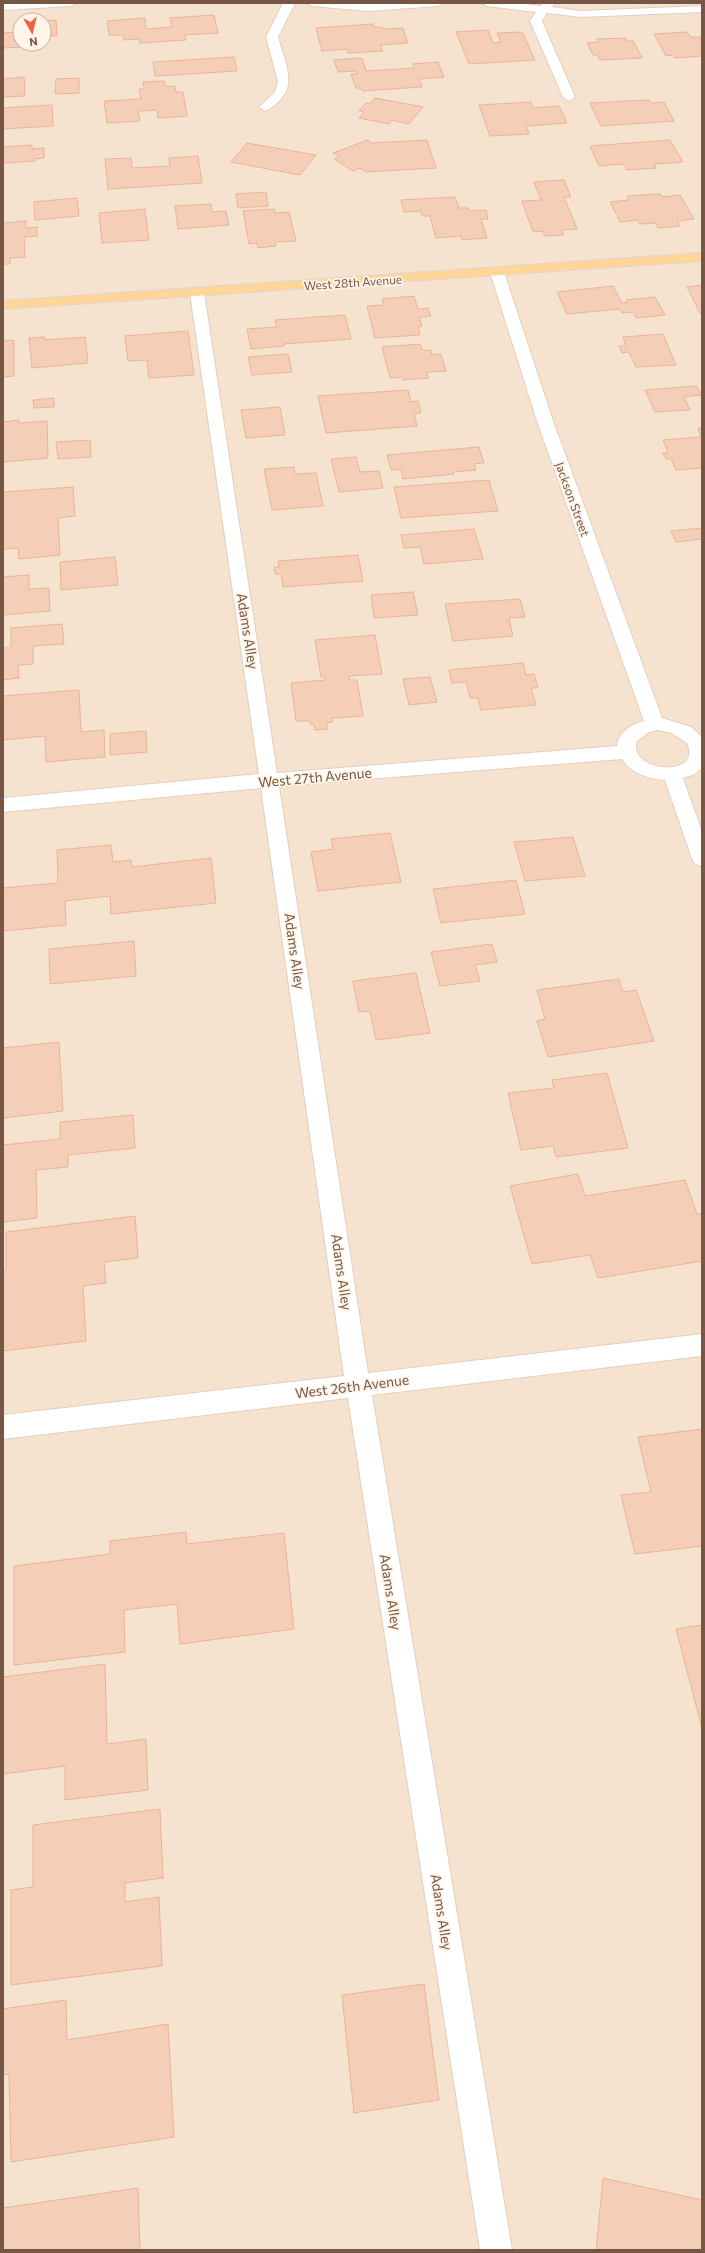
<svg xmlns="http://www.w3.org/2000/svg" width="705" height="2253" font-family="Commissioner,sans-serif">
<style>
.residential{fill:#f6e3cf;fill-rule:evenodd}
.building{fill:#f5ceb7;stroke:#e9b496}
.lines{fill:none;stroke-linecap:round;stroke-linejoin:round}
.minor-casing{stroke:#e3cebd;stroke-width:2}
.major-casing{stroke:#ded6d3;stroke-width:2}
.minor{fill:#fff;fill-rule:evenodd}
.major{fill:#ffd697;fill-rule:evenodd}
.labels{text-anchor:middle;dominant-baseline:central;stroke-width:3.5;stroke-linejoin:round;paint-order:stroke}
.far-street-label{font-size:12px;fill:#775646;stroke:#fff6e9}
.street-label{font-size:14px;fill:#775646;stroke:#fff6e9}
</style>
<rect width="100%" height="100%" fill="#fef2e1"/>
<!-- residential -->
<path class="residential" d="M3 3H702V2250H3ZM20 20H44V44H20Z"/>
<!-- building -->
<path class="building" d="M214 15 218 33 185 35 186 40 140 43 139 39 124 40 123 35H109L107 21 145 18 146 29 172 27 170 18Z
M56 20 57 36H44V21Z
M373 24 374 27H382L383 29 403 28 408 43 380 45 383 51 348 53 347 49 322 51 316 28Z
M488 30 493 43 501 42 497 33 522 32 535 60 469 64 456 32Z
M20 32V44H27V47L3 48V33Z
M687 32 690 37H701L702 56 675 58 673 55 666 56 654 34Z
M625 38 627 41H633L642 58 600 60 597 55H593L587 43 599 42 597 39Z
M234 57 237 71 155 76 153 62Z
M362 58 366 71 415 68 413 64 438 62 444 77 419 79 422 87 362 91 361 88H356L351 74H357L356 71 338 72 334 60Z
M24 77 25 96 3 97V79Z
M79 78V93L55 94 56 79Z
M164 81 165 86H175L176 92H183L187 116 158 118 157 110 138 111 140 121 107 123 104 101 141 99 139 89H144L143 82Z
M375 98 423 107 409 124 392 120 389 124 359 118 364 112 359 111 366 103 370 104Z
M649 100 651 103 664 102 674 121 601 126 590 103Z
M531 102 533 108 559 106 567 123 526 126 529 134 490 136 479 105Z
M52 105 53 126 3 129V108Z
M368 140 371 143 427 140 436 168 366 172 360 168 353 171 334 159 340 157 333 153Z
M670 140 683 162 654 164 656 168 627 170 623 164 599 166 590 146Z
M247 143 316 155 300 175 231 162Z
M32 145V149L44 148V158L35 159V161L3 163V147Z
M198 156 202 183 108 189 105 159 131 158 132 168 170 166 169 158Z
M564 180 571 197H564L577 229 562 230 564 235 545 236 543 231 533 232 522 201 541 200 534 182Z
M266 192 268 206 238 208 236 194Z
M660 194 662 197 680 195 694 219 677 221 680 226 658 228 656 223 640 224 638 220 620 222 610 202 629 200 627 196Z
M455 197 459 208H468L469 211 486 210 488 219H481L487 238 462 240 461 236 436 238 430 216H422L421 211 404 212 401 200Z
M77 198 79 216 35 220 34 202Z
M211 204 212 212 226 211 229 225 178 229 175 206Z
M145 209 149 240 102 243 99 213Z
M274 209 275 213 289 212 296 241 275 242 276 246 258 248 257 243 249 244 243 211Z
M26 221V228L37 227V236L24 237 25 257 10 258V264H3V223Z
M702 285V313H700L687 287Z
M613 286 622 303 628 302 626 300 655 297 665 315 636 318 633 312 622 313 620 309 567 314 557 292Z
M414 296 418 309 428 308 431 316 419 317 422 326 418 327 420 335 375 338 367 306 384 305 382 299Z
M345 315 351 339 284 344V346L251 349 247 329 277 327 275 320Z
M188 331 194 375 149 378 147 360 128 361 125 336Z
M663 334 676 365 636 367 629 352 622 353 619 346H626L623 337Z
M45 337V340L85 337 88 363 32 368 29 338Z
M14 340V376L3 377V341Z
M420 344 422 350H431L432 355 441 354 446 371 427 372 428 378 403 380 402 377 390 378 382 347Z
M288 354 292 372 252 375 248 357Z
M697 386 701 395 684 397 690 410 655 412 645 390Z
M408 390 411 402 418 401 421 413 414 414 417 426 326 433 318 396Z
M54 398V407L34 408 33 400Z
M280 407 285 435 246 438 241 410Z
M19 420V423L47 421 48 458 3 462V422Z
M698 428H702V468L676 470 671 459H666L663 453 668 452 663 440 701 437Z
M90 440 91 457 58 459 56 442Z
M479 447 484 463 474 464 476 470 453 472 454 474 403 479 401 469 391 470 387 455Z
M356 457 360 472 379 471 383 488 339 492 331 459Z
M294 467 295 474 316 473 323 506 272 510 264 469Z
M489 480 498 511 401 518 394 487Z
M73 487 75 516 58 518 60 555 19 559 18 548 3 549V492Z
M702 528V539L676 542 671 531Z
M474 529 483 559 424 564 420 547 404 548 401 535Z
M358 555 363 581 283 587 281 574H275L274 567H279L278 561Z
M115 557 118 585 61 590 60 562Z
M29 575V589L49 588 50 611 3 615V577Z
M413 592 418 615 374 618 371 595Z
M520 599 525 617 509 618 513 636 453 641 445 604Z
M62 624 64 644 33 646V664L18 665 19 678 3 680V648H11V628Z
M375 635 382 674 349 676 350 680H357L363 716 332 718V722L326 723 328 729 315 730 314 725 310 724V721H296L291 683 325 680V677H321L315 640Z
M523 663 526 675 534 674 538 688H531L536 705 481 710 478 698H470L466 682 452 683 449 670Z
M430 677 437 702 409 705 403 679Z
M79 690 81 732 104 730 105 757 46 762 45 736 3 740V696Z
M146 731 147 752 110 755V734Z
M390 833 401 882 318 891 311 852 333 849 331 839Z
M573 837 585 876 525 881 514 842Z
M111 845 113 862 131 860 132 867 211 858 216 903 111 914 110 896 65 901 66 925 3 931V888L58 883 57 850Z
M516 880 525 914 441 923 433 889Z
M134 941 136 976 50 984 49 949Z
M492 944 497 962 475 965 480 981 440 986 431 952Z
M416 973 430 1033 376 1040 370 1011 359 1012 353 981Z
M619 979 623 992 636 990 654 1041 548 1057 537 1021 545 1019 537 990Z
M59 1042 63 1111 3 1118V1048Z
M607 1073 628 1148 556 1157 553 1146 521 1150 508 1093 554 1088 552 1080Z
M133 1115 135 1148 68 1155V1167L36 1170 37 1218 3 1222V1145L60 1139V1122Z
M578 1174 585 1196 685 1180 697 1214H702V1261L598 1278 590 1255 532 1264 510 1186Z
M135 1216 138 1258 104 1262 106 1283 83 1286 86 1341 3 1351V1272L6 1271V1232Z
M702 1429V1546L635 1554 621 1495 651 1492 638 1437Z
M186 1532 187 1544 284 1533 294 1629 180 1644 177 1604 124 1610 125 1652 14 1665V1566L110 1554V1541Z
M702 1625V1728L676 1629Z
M105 1664 107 1744 146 1739 148 1790 65 1800V1766L3 1774V1677Z
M160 1809 163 1878 125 1883V1902L159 1897 162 1966 11 1985V1890L33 1887V1825Z
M424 1984 439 2100 354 2113 342 1995Z
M66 2000 67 2040 168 2024 174 2137 11 2162 9 2074 3 2075V2009Z
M603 2178 702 2200V2250H596Z
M138 2188 140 2250H3V2208Z"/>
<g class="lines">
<defs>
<path id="minor" d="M77 3 71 6 3 10V4Z
M283 3H295L278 37C284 60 298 84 278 102 274 106 270 109 265 111L259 107 275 92 278 82 266 37Z
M306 3H444L438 6 368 11 312 6Z
M481 3H516L541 6 543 3H555L552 7 581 11 702 6V12L581 17 547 13 542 21 575 97 569 101 563 97 530 21 536 12 487 6Z
M497 268 504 272 553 421 662 718 691 727 702 737V768L693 775 683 778 702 832V866L695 864 692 859 665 780C649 779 630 773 622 759L279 786 368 1373 702 1334V1356L372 1395 512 2250H480L348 1398 3 1439V1415L344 1376 261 788 3 812V798L259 774 190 293 197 289 204 293 277 773 617 746C619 731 631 725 644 721L537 421 490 272ZM658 730 672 733 687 743C704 779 626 772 637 741L649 732Z"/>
<path id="major" d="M702 253V261L3 309V301Z"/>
</defs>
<!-- minor casing -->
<use href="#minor" class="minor-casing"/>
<!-- major casing -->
<use href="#major" class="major-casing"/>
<!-- minor -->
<use href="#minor" class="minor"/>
<!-- major -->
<use href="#major" class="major"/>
</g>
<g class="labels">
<!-- far-street labels -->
<g class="far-street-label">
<text transform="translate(353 282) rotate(-4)">West 28th Avenue</text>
<text transform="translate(573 499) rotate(70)">Jackson Street</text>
</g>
<!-- street labels -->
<g class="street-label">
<text transform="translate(248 631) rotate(81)">Adams Alley</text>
<text transform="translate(315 777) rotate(-5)">West 27th Avenue</text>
<text transform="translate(295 951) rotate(82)">Adams Alley</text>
<text transform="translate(342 1272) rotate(82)">Adams Alley</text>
<text transform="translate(352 1386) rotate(-7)">West 26th Avenue</text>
<text transform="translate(391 1592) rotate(81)">Adams Alley</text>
<text transform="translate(442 1912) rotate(81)">Adams Alley</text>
</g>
</g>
<!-- border -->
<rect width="705" height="2253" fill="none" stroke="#775646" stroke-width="8"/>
<!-- north arrow -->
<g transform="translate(32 32) rotate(172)"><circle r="19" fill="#fff6e9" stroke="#c9b6a8"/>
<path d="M0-3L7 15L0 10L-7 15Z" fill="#f0623e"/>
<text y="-6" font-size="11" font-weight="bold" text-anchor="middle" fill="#775646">N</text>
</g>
</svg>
